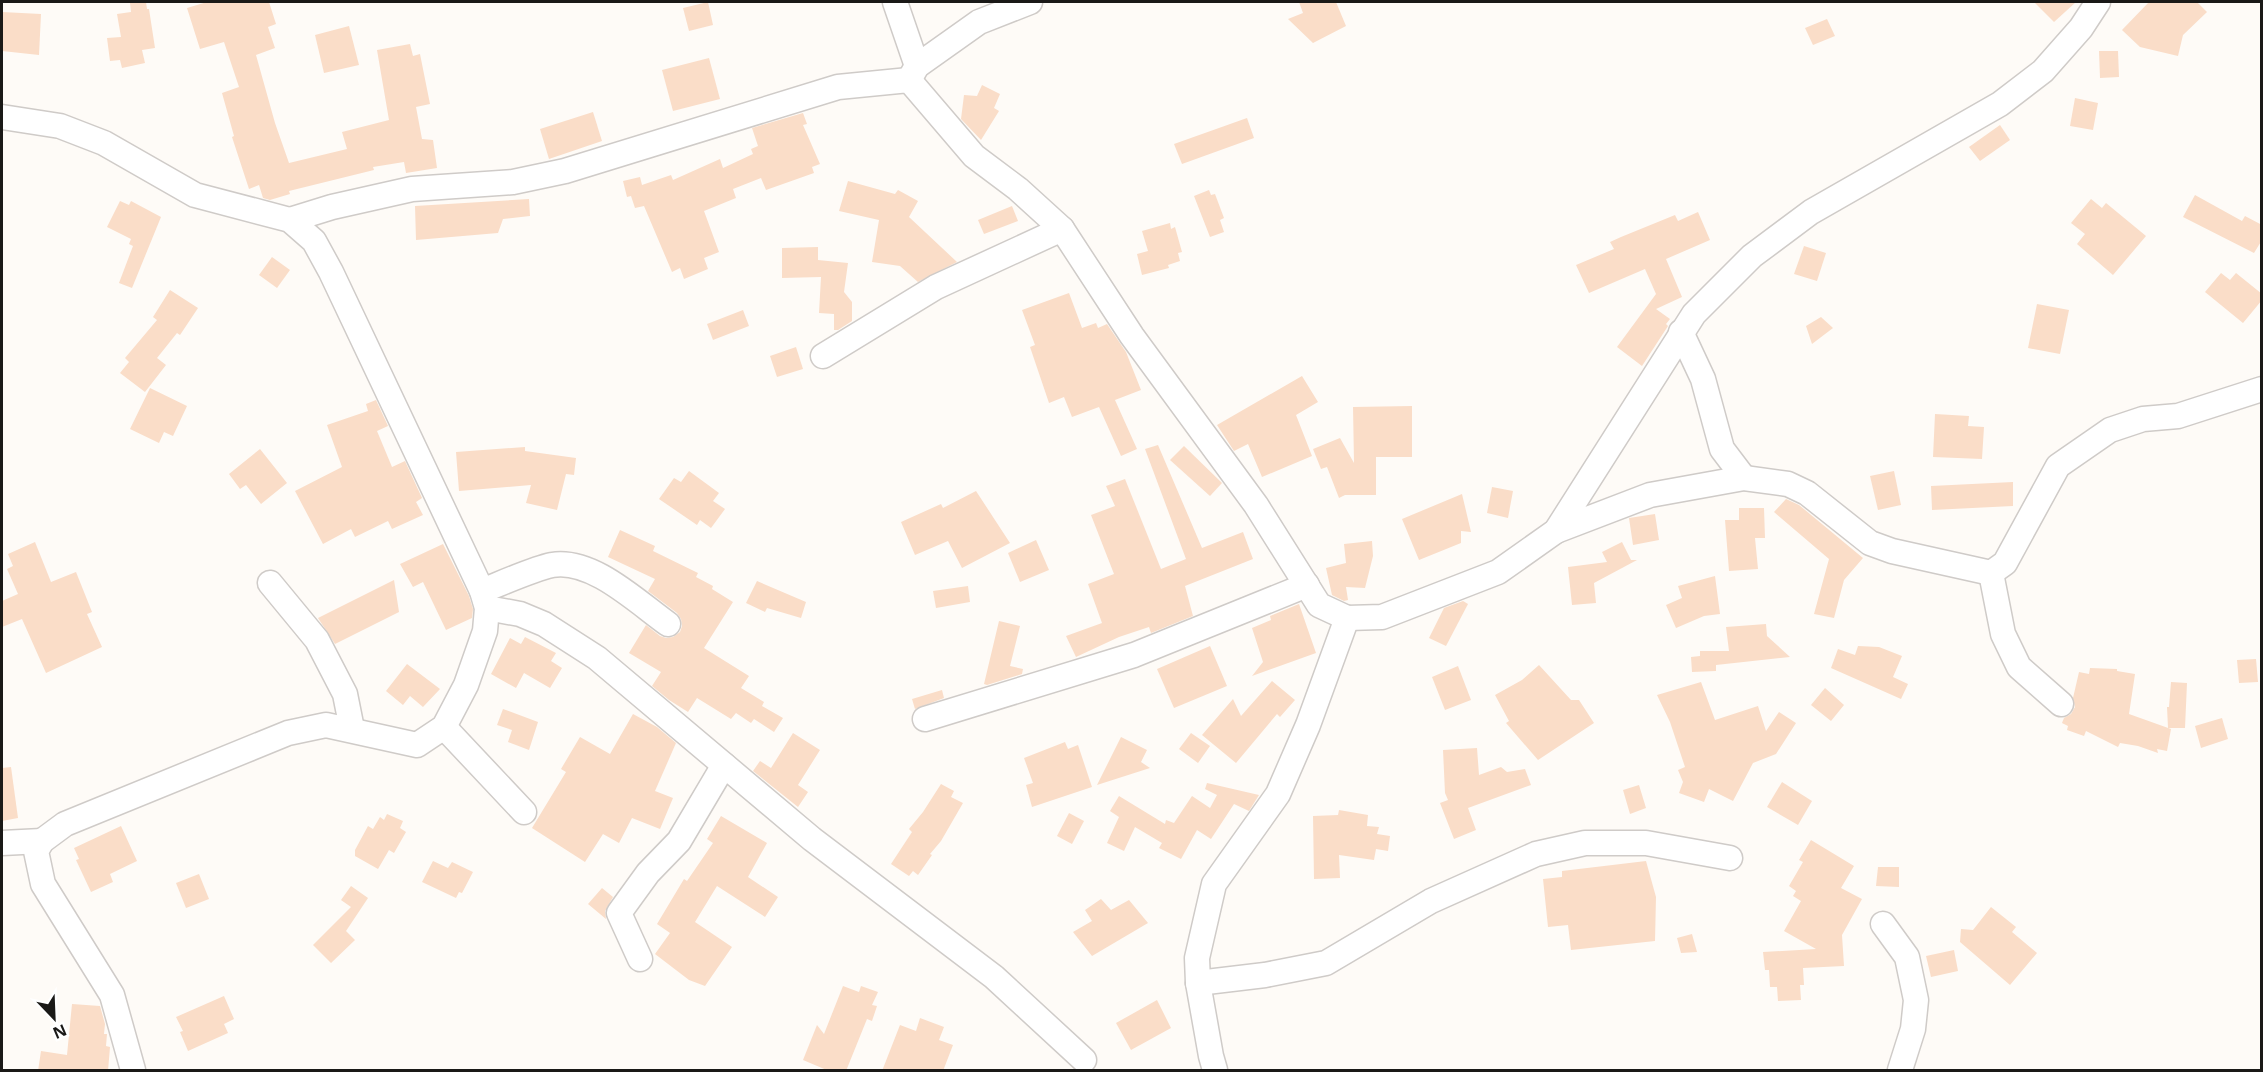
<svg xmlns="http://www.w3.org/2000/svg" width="2263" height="1072" font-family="'Noto Sans',sans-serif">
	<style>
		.building { fill: #faddc8 }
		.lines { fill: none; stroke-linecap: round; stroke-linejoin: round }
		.street-casing { stroke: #cfcbc8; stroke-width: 27 }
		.path { stroke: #9e9c99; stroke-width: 4; stroke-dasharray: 4.5 3; stroke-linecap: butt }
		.street { stroke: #fff; stroke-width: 24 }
	</style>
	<rect width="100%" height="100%" fill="#fefbf7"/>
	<g class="building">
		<polygon points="146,2 147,9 149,9 155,48 142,50 145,63 122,68 120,60 110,61 107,38 121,37 117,14 131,12 130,3"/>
		<polygon points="207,2 269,2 276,24 268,27 275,48 256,55 275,123 289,163 347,149 342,132 389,120 377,50 410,44 413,56 420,54 430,104 416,107 422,139 433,140 437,168 406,173 404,162 373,167 374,170 289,191 290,194 270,200 263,198 259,185 249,189 232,137 234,136 222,93 239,87 224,42 200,49 187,8"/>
		<polygon points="708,2 713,25 689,31 683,8"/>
		<polygon points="1299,2 1336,2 1346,26 1313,43 1288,19 1303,13"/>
		<polygon points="2034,2 2076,2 2054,22"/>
		<polygon points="2149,2 2197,2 2207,12 2183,35 2178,56 2140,47 2122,30"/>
		<polygon points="2,12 41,14 39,55 2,51"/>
		<polygon points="1827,19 1835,36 1813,45 1805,28"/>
		<polygon points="349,26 359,65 324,73 315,35"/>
		<polygon points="2099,51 2118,51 2119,77 2100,78"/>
		<polygon points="709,58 720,99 673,111 662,70"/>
		<polygon points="982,85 1000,94 994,108 999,111 981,140 961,119 964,95 977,96"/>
		<polygon points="2075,98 2098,103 2093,130 2070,126"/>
		<polygon points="593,112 602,141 549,159 540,129"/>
		<polygon points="803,113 807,124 803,125 820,164 812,167 814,173 766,190 761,178 733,189 736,198 704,211 719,252 704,258 708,269 684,279 680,268 672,272 644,206 635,208 631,196 627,197 623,181 640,177 642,185 671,175 673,180 720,159 723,168 753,154 751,149 758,146 752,128"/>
		<polygon points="1247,118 1254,138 1182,164 1174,144"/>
		<polygon points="2000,125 2010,140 1980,161 1969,147"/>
		<polygon points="848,181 895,194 898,190 918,201 909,217 957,262 918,282 900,266 872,262 879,220 839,211"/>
		<polygon points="1209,190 1211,195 1215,194 1224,218 1220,220 1224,232 1210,237 1194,196"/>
		<polygon points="2195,195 2242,221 2245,216 2262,225 2262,240 2254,253 2183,217"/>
		<polygon points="529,199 530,216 503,219 498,233 416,240 415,206"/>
		<polygon points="2091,199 2102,208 2106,203 2146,236 2113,275 2077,244 2085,234 2071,223"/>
		<polygon points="120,201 129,205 131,201 161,217 132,288 119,283 133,246 129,244 131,239 107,227"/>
		<polygon points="1012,206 1018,221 984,234 978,220"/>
		<polygon points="1698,212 1710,240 1666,259 1682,297 1656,309 1670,319 1666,324 1668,326 1642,366 1617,347 1656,294 1645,269 1589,293 1576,265 1614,249 1610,242 1621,237 1675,215 1678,221"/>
		<polygon points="1170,223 1171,229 1175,227 1182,252 1178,253 1180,261 1168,265 1169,268 1142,275 1137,254 1148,251 1142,231"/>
		<polygon points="1804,246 1826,253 1817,281 1794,274"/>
		<polygon points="818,247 818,260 848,263 844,292 852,302 852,321 838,330 834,330 834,314 819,313 821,277 782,278 782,248"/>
		<polygon points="272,257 290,270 277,288 259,275"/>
		<polygon points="2221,273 2230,280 2236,273 2262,294 2262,300 2243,323 2205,292"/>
		<polygon points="170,290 198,308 180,335 177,333 157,358 166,365 145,392 120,373 129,362 125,358 157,320 153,317"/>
		<polygon points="1069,293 1082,328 1096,323 1098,328 1107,324 1126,352 1141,390 1115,400 1137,449 1121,456 1099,407 1072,417 1064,397 1049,403 1030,347 1035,345 1022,310"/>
		<polygon points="2037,304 2069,310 2060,354 2028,348"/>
		<polygon points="743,310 749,326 713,340 707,324"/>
		<polygon points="1821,317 1833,328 1812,344 1806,326"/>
		<polygon points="796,347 803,369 777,377 770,356"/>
		<polygon points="1302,376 1318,402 1296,415 1312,456 1262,477 1248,444 1234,451 1217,425"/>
		<polygon points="150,388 187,406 173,436 164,432 159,443 130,429"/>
		<polygon points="376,400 388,426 377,431 392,467 405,461 422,498 416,502 423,515 392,529 388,521 355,537 351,529 323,544 295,491 342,467 327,425 368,411 366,404"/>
		<polygon points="1412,406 1412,457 1376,457 1376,495 1345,495 1339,498 1327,467 1321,469 1313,449 1340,438 1354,463 1353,407"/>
		<polygon points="1935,414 1969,416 1968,426 1984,427 1982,459 1933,457"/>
		<polygon points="1158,445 1202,548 1243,532 1253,559 1185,586 1193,616 1151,633 1149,627 1119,637 1076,657 1066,636 1102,623 1088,584 1114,574 1091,515 1115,506 1106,486 1125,479 1161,569 1186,559 1145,449"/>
		<polygon points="1184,446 1222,483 1210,496 1170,460"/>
		<polygon points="525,447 525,451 576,458 574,475 566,474 557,510 526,503 531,485 459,491 456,452"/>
		<polygon points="260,449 287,483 261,504 246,485 240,489 229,474"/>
		<polygon points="689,471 719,493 713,501 725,509 711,528 700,520 697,525 659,499 674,478 681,482"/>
		<polygon points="1894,471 1901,505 1878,510 1870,476"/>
		<polygon points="2013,482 2013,506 1932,510 1931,486"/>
		<polygon points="1492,487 1513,491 1508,518 1487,513"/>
		<polygon points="976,491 1010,543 962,568 948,541 915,555 901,522 941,504 943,508"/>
		<polygon points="1462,494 1471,532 1461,531 1461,543 1419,560 1402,519"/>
		<polygon points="1786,499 1799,505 1863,558 1844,580 1834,618 1814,614 1829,559 1774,512"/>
		<polygon points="1739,508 1764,508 1765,538 1755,538 1758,569 1729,571 1725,520 1739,520"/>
		<polygon points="1655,514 1659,540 1633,545 1629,518"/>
		<polygon points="620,530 655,546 653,551 698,573 696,577 713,586 712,589 733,602 704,648 749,676 741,688 764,702 762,706 783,718 774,732 754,719 751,723 736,713 731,719 697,698 688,712 669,700 652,686 661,672 629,653 646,625 660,636 666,638 673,637 680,632 682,626 681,619 677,613 648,591 655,579 608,557"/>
		<polygon points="1036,540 1049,570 1020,582 1008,553"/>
		<polygon points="1372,541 1373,556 1365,588 1346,587 1348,600 1344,601 1332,595 1326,568 1346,563 1344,544"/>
		<polygon points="35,542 51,582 76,572 92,612 87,614 102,647 46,673 22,619 2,627 2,601 18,594 7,569 13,566 8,554"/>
		<polygon points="1622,542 1631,560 1637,560 1594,583 1596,603 1572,605 1568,567 1607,562 1602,552"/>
		<polygon points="443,544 469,596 473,609 472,618 446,630 423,582 413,587 400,564"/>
		<polygon points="1715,576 1720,614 1704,616 1676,628 1666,605 1682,598 1678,586"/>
		<polygon points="394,580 399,612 335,644 318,618"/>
		<polygon points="757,581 806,602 801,618 767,608 765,612 746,603"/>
		<polygon points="968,586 970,602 936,608 933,591"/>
		<polygon points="1463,601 1468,604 1446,646 1429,638 1444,608"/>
		<polygon points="1299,604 1316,653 1252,676 1263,662 1252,628 1271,620 1270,616"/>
		<polygon points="999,621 1020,626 1010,666 1023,669 1022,674 987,685 984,684"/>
		<polygon points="1766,624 1767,636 1790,657 1716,665 1716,671 1692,672 1691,657 1700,656 1700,651 1729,651 1726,627"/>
		<polygon points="525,637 556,653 551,661 562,668 550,688 524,673 516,688 491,674 510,638 521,644"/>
		<polygon points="1210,646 1227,686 1174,708 1157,669"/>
		<polygon points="1858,646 1879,647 1902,656 1893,677 1908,684 1901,699 1831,668 1838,649 1855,655"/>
		<polygon points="2256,659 2258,682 2239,683 2237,660"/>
		<polygon points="407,664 440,689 423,707 410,696 403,705 386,691"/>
		<polygon points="1539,665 1571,700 1579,700 1594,723 1538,760 1506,723 1509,721 1495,695 1522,680"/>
		<polygon points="1458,666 1471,700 1445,710 1432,677"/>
		<polygon points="2090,668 2117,669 2117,671 2135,674 2129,714 2171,729 2167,751 2157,749 2158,753 2138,746 2120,743 2118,747 2086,731 2084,736 2067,730 2068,726 2062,723 2064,718 2071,714 2075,707 2073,698 2079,672 2089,674"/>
		<polygon points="1272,681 1295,700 1280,717 1277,714 1236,763 1202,735 1233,699 1241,716"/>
		<polygon points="1701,682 1715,720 1758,706 1766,731 1779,712 1796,723 1776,754 1753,763 1733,801 1709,789 1704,802 1679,793 1683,782 1678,770 1685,767 1670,722 1657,695"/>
		<polygon points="2171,682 2187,683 2185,728 2168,728 2167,707 2169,707"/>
		<polygon points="1825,688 1844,705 1831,721 1811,705"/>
		<polygon points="942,690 944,698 915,709 912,699"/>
		<polygon points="503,709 538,722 529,750 508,742 512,730 497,725"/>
		<polygon points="633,714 657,727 676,743 655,791 673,798 660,829 632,818 619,843 603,834 585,862 532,828 566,772 561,769 580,737 610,754"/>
		<polygon points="2222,718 2228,739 2201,748 2195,726"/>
		<polygon points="793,733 820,750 798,785 808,792 798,807 753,771 760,761 771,768"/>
		<polygon points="1191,733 1210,746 1198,763 1179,749"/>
		<polygon points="1121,737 1147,750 1141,762 1150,768 1097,785"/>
		<polygon points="1065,742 1068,749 1078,745 1092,787 1032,807 1026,785 1033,783 1024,758"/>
		<polygon points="1477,748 1479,775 1501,767 1507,772 1525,769 1531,785 1468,808 1476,830 1454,839 1440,803 1448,800 1445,793 1443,750"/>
		<polygon points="11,767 18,818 2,821 2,768"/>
		<polygon points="1782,782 1812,801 1798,825 1767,807"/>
		<polygon points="1207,783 1259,795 1249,811 1234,804 1211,839 1197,830 1181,859 1159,848 1162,843 1135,827 1124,851 1107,843 1119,817 1110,811 1119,796 1165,824 1166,820 1174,823 1192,796 1210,808 1217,795 1205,789"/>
		<polygon points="941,784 954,791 951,797 963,803 941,841 930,854 932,855 918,875 913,871 909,876 891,864 912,832 909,829 923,812"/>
		<polygon points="1639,785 1646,808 1630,814 1623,790"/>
		<polygon points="1339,810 1368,815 1367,826 1379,827 1377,834 1390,836 1388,851 1376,849 1374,860 1339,855 1340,878 1314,879 1313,816 1338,815"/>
		<polygon points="1069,813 1084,821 1072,844 1057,836"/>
		<polygon points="387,814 403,821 400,828 406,832 394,853 389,850 378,869 355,856 355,850 368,826 373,829 380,817 384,820"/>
		<polygon points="721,816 767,843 748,877 778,897 765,917 717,886 695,922 732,947 705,986 689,980 655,954 670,933 657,924 684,879 687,881 713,843 707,839"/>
		<polygon points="121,826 137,861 110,874 113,882 91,892 76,860 79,859 74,848"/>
		<polygon points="1811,840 1854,866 1841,888 1862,899 1842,935 1844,966 1803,968 1804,985 1800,985 1801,1000 1778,1001 1777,987 1770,987 1769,970 1765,970 1763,952 1816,949 1784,931 1801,901 1793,896 1796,891 1789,886 1803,862 1799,860"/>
		<polygon points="433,861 448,868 452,862 473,872 462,893 459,892 456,898 422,882"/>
		<polygon points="1646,861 1656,897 1655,941 1571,950 1568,925 1548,927 1543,879 1562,877 1562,871"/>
		<polygon points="1878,867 1899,867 1899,887 1876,886"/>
		<polygon points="199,874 209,899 186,908 176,883"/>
		<polygon points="351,886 368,898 346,931 355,940 331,963 313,945 351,907 341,900"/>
		<polygon points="602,888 613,897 605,911 606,919 588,904"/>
		<polygon points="1101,899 1111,910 1129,900 1148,923 1092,956 1073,932 1092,921 1085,910"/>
		<polygon points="1991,907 2016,927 2012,932 2037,953 2010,985 1960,942 1961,929 1973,930"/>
		<polygon points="1692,934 1697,952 1681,953 1677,938"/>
		<polygon points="1954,950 1958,971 1931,977 1926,956"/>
		<polygon points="843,986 859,992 861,986 878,992 872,1005 877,1006 872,1021 867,1019 846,1071 829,1071 803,1060 817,1025 824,1034"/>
		<polygon points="224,996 234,1019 224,1024 228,1033 188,1051 180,1032 183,1031 176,1017"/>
		<polygon points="1157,1000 1171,1028 1131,1050 1116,1023"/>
		<polygon points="72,1004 100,1006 105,1024 104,1034 107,1034 106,1046 110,1047 108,1071 38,1071 41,1051 67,1055"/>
		<polygon points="920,1018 944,1027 939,1040 953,1045 943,1071 882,1071 900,1025 916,1031"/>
	</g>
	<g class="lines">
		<g class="street-casing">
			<g id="street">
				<polyline points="895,2 917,66"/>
				<polyline points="909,80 917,66 979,22 1030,2"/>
				<polyline points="2,117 60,126 104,143 195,195 290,220 314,241 331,272 482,591 487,608 485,631 466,685 444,727 417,745 326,725 288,733 65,824 42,841 36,851 43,884 112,995 133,1070"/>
				<polyline points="290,220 332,207 412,189 513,182 565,171 838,87 909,80 974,156 1018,189 1062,229 1132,336 1256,505 1319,605 1347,618 1308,725 1278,794 1214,884 1197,958 1198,983 1211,1056 1215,1070"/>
				<polyline points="1681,332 1703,379 1722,449 1744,478"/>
				<polyline points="823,356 936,287 1062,229"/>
				<polyline points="1556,531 1650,495 1744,478 1788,484 1807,493 1870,543 1892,551 1991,573 2005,563 2058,466 2110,430 2143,419 2178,416 2262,389"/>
				<polyline points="1991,573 2003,634 2019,667 2061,704"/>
				<polyline points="270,583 317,640 345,694 352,729"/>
				<path d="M482 591C502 583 533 569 552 565 592 558 637 602 668 624"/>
				<polyline points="487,608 520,614 544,624 597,658 812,839 994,977 1084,1060"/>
				<polyline points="1347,618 1382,617 1498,572 1556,531 1694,314 1752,256 1811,212 2000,104 2043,71 2081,28 2098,2"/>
				<polyline points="925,719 1134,655 1307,585"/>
				<polyline points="444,727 524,812"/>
				<polyline points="2,843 42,841"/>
				<polyline points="1883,924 1907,957 1916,1000 1913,1029 1900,1070"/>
				<polyline points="640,959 619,913 648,873 679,841 724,765"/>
				<polyline points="1198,983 1265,975 1326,963 1431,901 1536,854 1585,843 1646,843 1730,858"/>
			</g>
		</g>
		<polyline class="path" points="2261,846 2262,846"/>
		<use href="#street" class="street"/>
	</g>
	<rect width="2263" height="1072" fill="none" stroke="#1a1917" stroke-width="6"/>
	<g transform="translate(54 1018) rotate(157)" stroke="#ffffff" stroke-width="4.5" paint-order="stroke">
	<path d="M0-4.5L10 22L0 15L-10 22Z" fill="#1a1917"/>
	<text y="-9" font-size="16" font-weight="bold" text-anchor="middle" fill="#1a1917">N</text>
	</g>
</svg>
